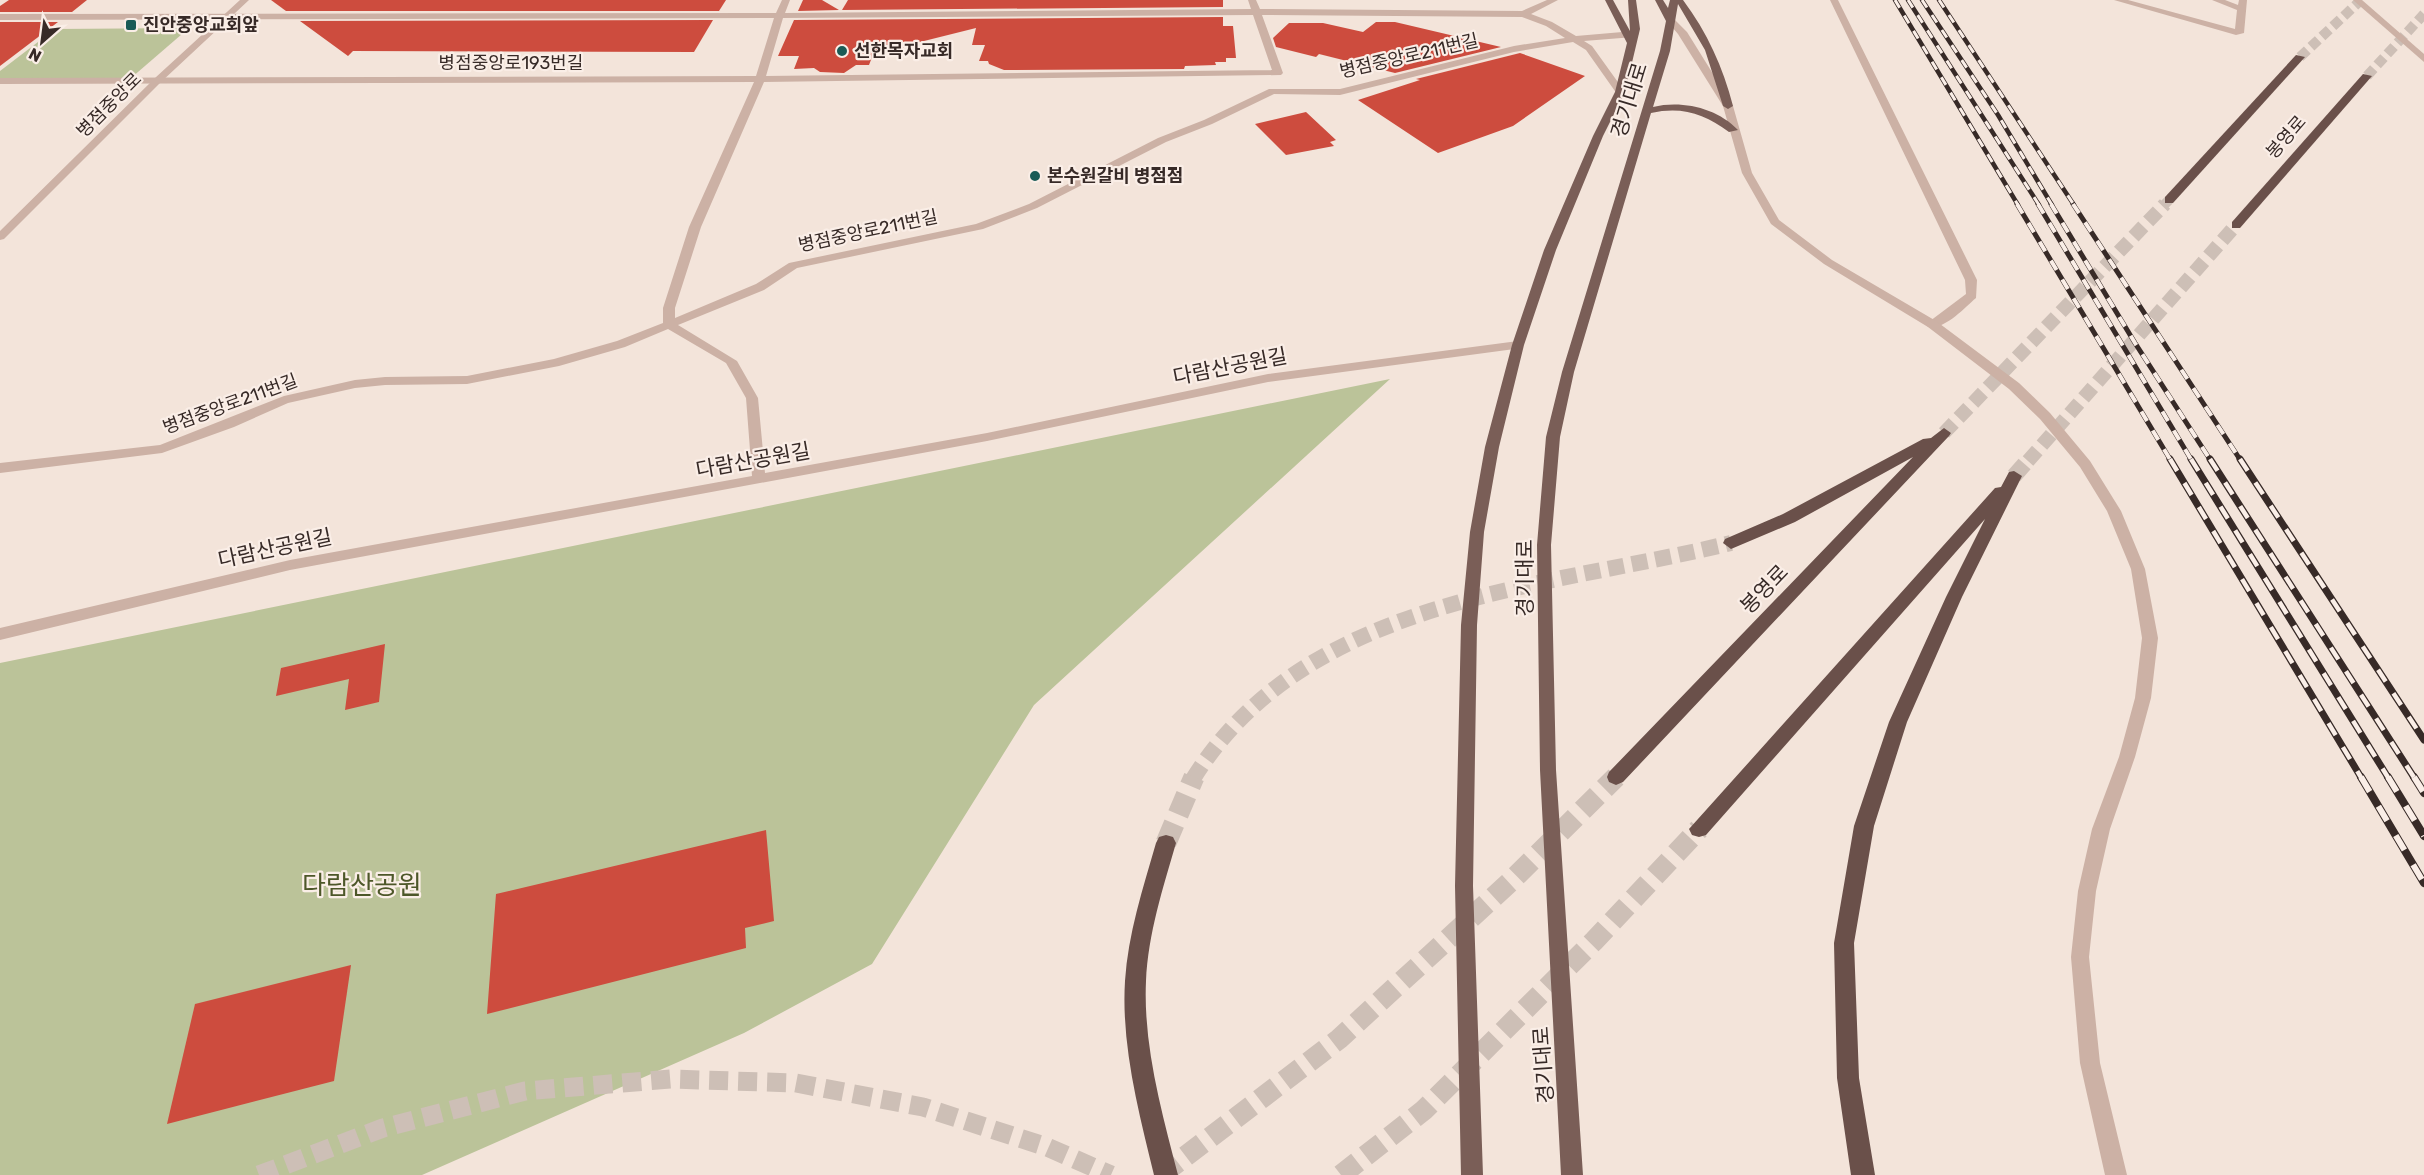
<svg xmlns="http://www.w3.org/2000/svg" width="2424" height="1175" font-family="Rubik,'Noto Sans KR',sans-serif">
	<style>
		.green { fill: #bbc399 }
		.building { fill: #cd4c3e }
		.lines { fill: none; stroke-linecap: round; stroke-linejoin: round }
		.primary-tunnel { stroke: #cdbfb6; stroke-width: 19; stroke-dasharray: 19 10; stroke-linecap: butt }
		.trunk-tunnel-far3 { stroke: #cdbfb6; stroke-width: 10; stroke-dasharray: 10 5; stroke-linecap: butt }
		.trunk-tunnel-far2 { stroke: #cdbfb6; stroke-width: 14; stroke-dasharray: 14 7; stroke-linecap: butt }
		.trunk-tunnel-far1 { stroke: #cdbfb6; stroke-width: 16; stroke-dasharray: 16 8; stroke-linecap: butt }
		.trunk-tunnel { stroke: #cdbfb6; stroke-width: 21; stroke-dasharray: 21 10; stroke-linecap: butt }
		.minor { fill: #ccb1a5; fill-rule: evenodd }
		.tertiary { fill: #ccb1a5; fill-rule: evenodd }
		.primary { fill: #7a5e57; fill-rule: evenodd }
		.trunk { fill: #6a504a; fill-rule: evenodd }
		.rail-far3-casing { stroke: #372a27; stroke-width: 4.5 }
		.rail-far2-casing { stroke: #372a27; stroke-width: 5 }
		.rail-far1-casing { stroke: #372a27; stroke-width: 7 }
		.rail-casing { stroke: #372a27; stroke-width: 8 }
		.rail-far3 { stroke: #faeee7; stroke-width: 3; stroke-dasharray: 9; stroke-linecap: butt }
		.rail-far2 { stroke: #faeee7; stroke-width: 4; stroke-dasharray: 11; stroke-linecap: butt }
		.rail-far1 { stroke: #faeee7; stroke-width: 4.5; stroke-dasharray: 14; stroke-linecap: butt }
		.rail { stroke: #faeee7; stroke-width: 6; stroke-dasharray: 17; stroke-linecap: butt }
		.poi-dot { fill: #1a5b56; stroke: #faeee7; stroke-width: 2 }
		.labels { text-anchor: middle; dominant-baseline: central; stroke-width: 4.5; stroke-linejoin: round; paint-order: stroke }
		.far-poi-label { font-size: 18px; font-weight: bold; fill: #372a27; stroke: #faeee7; text-anchor: start }
		.far-street-label { font-size: 18px; fill: #372a27; stroke: #faeee7 }
		.street-label { font-size: 21px; fill: #372a27; stroke: #faeee7 }
		.near-park-label { font-size: 26px; fill: #4d5729; stroke: #faeee7 }
	</style>
	<rect width="100%" height="100%" fill="#f3e4da"/>
	<g class="green">
		<polygon points="189,28 131,78 0,79 0,71 55,29"/>
		<polygon points="1390,379 1034,705 872,964 744,1033 422,1175 0,1175 0,663"/>
	</g>
	<g class="building">
		<polygon points="9,0 87,0 72,12 0,12 0,6"/>
		<polygon points="271,0 726,0 719,11 286,11"/>
		<polygon points="803,0 822,0 839,10 798,11"/>
		<polygon points="848,0 1223,0 1223,7 842,10"/>
		<polygon points="1223,17 1223,26 1233,26 1236,58 1226,58 1226,62 1215,62 1216,65 1185,66 1184,69 1004,70 989,64 988,61 979,61 985,45 972,45 976,28 904,46 902,52 874,52 869,65 856,65 844,73 820,72 814,68 794,69 799,56 778,56 794,20"/>
		<polygon points="713,20 694,52 353,51 348,56 300,21"/>
		<polygon points="0,22 58,22 0,66"/>
		<polygon points="1376,22 1395,22 1501,47 1395,73 1319,54 1316,57 1276,47 1273,38 1289,23 1323,23 1363,32"/>
		<polygon points="1520,53 1585,76 1513,126 1438,153 1358,100 1420,80 1416,79"/>
		<polygon points="1306,112 1336,140 1330,142 1334,146 1286,155 1255,124"/>
		<polygon points="385,644 379,702 345,710 349,679 276,696 281,668"/>
		<polygon points="766,830 774,921 745,928 746,948 487,1014 496,894"/>
		<polygon points="351,965 334,1081 167,1124 195,1004"/>
	</g>
	<g class="lines">
		<polyline class="primary-tunnel" points="259,1175 383,1128 525,1091 671,1079 796,1083 923,1107 1047,1147 1111,1175"/>
		<g class="trunk-tunnel-far3">
			<polyline points="2300,57 2361,0"/>
			<polyline points="2367,76 2424,14"/>
			<polyline points="2164,205 2169,200"/>
		</g>
		<g class="trunk-tunnel-far2">
			<polyline points="1944,433 2165,204"/>
			<polyline points="2028,461 2236,225"/>
		</g>
		<g class="trunk-tunnel-far1">
			<polyline points="2014,476 2029,459"/>
			<path d="M1193 779C1307 596 1544 589 1731 543"/>
			<polyline points="1614,779 1616,777"/>
		</g>
		<g class="trunk-tunnel">
			<polyline points="1166,843 1194,777"/>
			<polyline points="1161,1175 1339,1039 1510,882 1616,777"/>
			<polyline points="1341,1175 1424,1110 1594,941 1699,829"/>
		</g>
		<g class="minor">
			<path d="M782 0H790L785 13 1251 9 1248 0H1256L1260 9 1522 11 1547 0H1558L1531 14 1552 22 1576 36 1634 31 1639 34 1634 37 1584 41 1592 46 1625 92 1623 94H1617L1586 50 1573 42 1514 52 1340 95 1274 94 1212 124 1166 142 1037 208 983 229 797 268 764 290 678 325 737 361 758 398 765 473 987 433 1268 374 1518 341 1522 342V348L1268 382 987 441 290 570 0 640V628L290 560 752 476 746 398 726 363 668 329 625 347 559 366 467 384 385 385 355 388 288 403 234 427 162 453 0 473V463L160 445 284 396 355 380 385 377 467 376 554 359 617 341 663 323V308L689 227 754 82 0 84V78L756 76 774 18 0 20V14L776 13ZM1253 15 1272 70 766 76 783 18ZM1262 15 1522 17 1546 26 1565 38 1514 46 1340 89H1269L1204 120 1158 138 1029 204 976 224 789 263 756 284 675 318V308L701 227 764 82 1281 75 1283 73Z"/>
			<path d="M1830 0H1838L1977 280 1976 298C1964 308 1945 330 1928 327L1926 324 1966 294 1965 280Z"/>
			<polygon points="2114,0 2128,0 2235,29 2237,10 2212,0 2225,0 2238,5 2239,0 2247,0 2244,33 2236,35"/>
		</g>
		<g class="tertiary">
			<polygon points="240,0 249,0 161,82 4,239 0,240 0,231 155,78"/>
			<polygon points="2353,0 2362,0 2424,54 2424,62"/>
			<polygon points="1667,18 1673,18 1687,32 1733,106 1752,173 1779,220 1832,260 1936,321 2019,383 2050,413 2090,461 2121,511 2145,569 2158,638 2151,698 2135,757 2110,829 2096,891 2089,957 2100,1063 2127,1175 2105,1175 2080,1063 2071,957 2078,891 2092,829 2119,757 2135,698 2142,638 2131,569 2107,511 2080,467 2040,419 2009,389 1928,327 1824,264 1771,224 1742,173 1723,106 1678,34 1666,20"/>
		</g>
		<g class="primary">
			<polygon points="1605,0 1613,0 1630,31 1628,0 1636,0 1640,29 1625,92 1603,136 1556,250 1524,345 1499,447 1484,532 1477,625 1473,886 1483,1175 1461,1175 1455,886 1461,625 1470,532 1485,447 1512,345 1544,250 1593,136 1615,92 1627,43"/>
			<path d="M1655 0H1663L1668 8 1670 0H1683C1707 32 1723 67 1733 106L1728 109 1723 106 1705 50 1678 4 1670 51 1653 107C1682 100 1717 108 1738 130L1729 132C1705 114 1682 106 1651 113L1574 372 1560 437 1551 545 1556 770 1583 1175H1561L1540 770 1537 545 1546 437 1562 372 1660 51 1666 21Z"/>
		</g>
		<g class="trunk">
			<polygon points="2296,55 2305,57 2173,203 2165,203 2165,197"/>
			<polygon points="2363,74 2372,76 2240,228 2232,228 2232,222"/>
			<polygon points="1944,428 1951,433 1949,436 1623,782 1616,785 1609,782 1607,777 1609,772 1913,457 1795,522 1731,549 1723,543 1725,539 1783,514 1923,439 1931,438"/>
			<polygon points="2014,471 2022,476 1962,597 1907,722 1874,826 1854,943 1859,1078 1875,1175 1851,1175 1837,1078 1834,943 1854,826 1889,722 1946,597 1985,519 1706,835 1699,837 1692,835 1689,829 1995,488 2001,487 2009,472"/>
			<path d="M1166 835 1173 837 1176 843C1163 888 1148 934 1146 981 1143 1046 1162 1113 1178 1175H1154C1139 1113 1121 1046 1125 981 1128 934 1143 888 1156 843L1159 837Z"/>
		</g>
		<g class="rail-far3-casing">
			<g id="rail-far3">
				<polyline points="1895,0 2018,205"/>
				<polyline points="1908,0 2039,205"/>
				<polyline points="1922,0 1998,115 2052,205"/>
				<polyline points="1939,0 2074,205"/>
			</g>
		</g>
		<g class="rail-far2-casing">
			<g id="rail-far2">
				<polyline points="2017,204 2171,461"/>
				<polyline points="2038,204 2192,461"/>
				<polyline points="2051,204 2135,343 2211,461"/>
				<polyline points="2073,204 2241,461"/>
			</g>
		</g>
		<g class="rail-far1-casing">
			<g id="rail-far1">
				<polyline points="2170,459 2362,779"/>
				<polyline points="2191,459 2389,779"/>
				<polyline points="2210,459 2415,779"/>
				<polyline points="2240,459 2424,740"/>
			</g>
		</g>
		<g class="rail-casing">
			<g id="rail">
				<polyline points="2361,777 2424,883"/>
				<polyline points="2388,777 2424,836"/>
				<polyline points="2414,777 2424,793"/>
			</g>
		</g>
		<use href="#rail-far3" class="rail-far3"/>
		<use href="#rail-far2" class="rail-far2"/>
		<use href="#rail-far1" class="rail-far1"/>
		<use href="#rail" class="rail"/>
	</g>
	<g class="poi-dot">
		<rect x="125" y="19" width="12" height="12" rx="3"/>
		<circle cx="842" cy="51" r="6"/>
		<circle cx="1035" cy="176" r="6"/>
	</g>
	<g class="labels">
		<g class="far-poi-label">
			<text x="143" y="25">진안중앙교회앞</text>
			<text x="854" y="51">선한목자교회</text>
			<text x="1047" y="176">본수원갈비 병점점</text>
		</g>
		<g class="far-street-label">
			<text transform="translate(1409 56) rotate(-13)">병점중앙로211번길</text>
			<text x="511" y="63">병점중앙로193번길</text>
			<text transform="translate(109 105) rotate(-45)">병점중앙로</text>
			<text transform="translate(2286 137) rotate(-49)">봉영로</text>
			<text transform="translate(868 231) rotate(-12)">병점중앙로211번길</text>
			<text transform="translate(230 404) rotate(-20)">병점중앙로211번길</text>
		</g>
		<g class="street-label">
			<text transform="translate(1629 100) rotate(-73)">경기대로</text>
			<text transform="translate(1230 366) rotate(-11)">다람산공원길</text>
			<text transform="translate(753 460) rotate(-10)">다람산공원길</text>
			<text transform="translate(275 548) rotate(-12)">다람산공원길</text>
			<text transform="translate(1524 578) rotate(-90)">경기대로</text>
			<text transform="translate(1764 589) rotate(-46)">봉영로</text>
			<text transform="translate(1543 1065) rotate(-94)">경기대로</text>
		</g>
		<g class="near-park-label">
			<text x="362" y="885">다람산공원</text>
		</g>
	</g>
	<g transform="translate(42 42) rotate(208)" stroke="#faeee7" stroke-width="4.5" paint-order="stroke">
	<path d="M0-4.5L10 22L0 15L-10 22Z" fill="#372a27"/>
	<text y="-9" font-size="16" font-weight="bold" text-anchor="middle" fill="#372a27">N</text>
	</g>
</svg>
